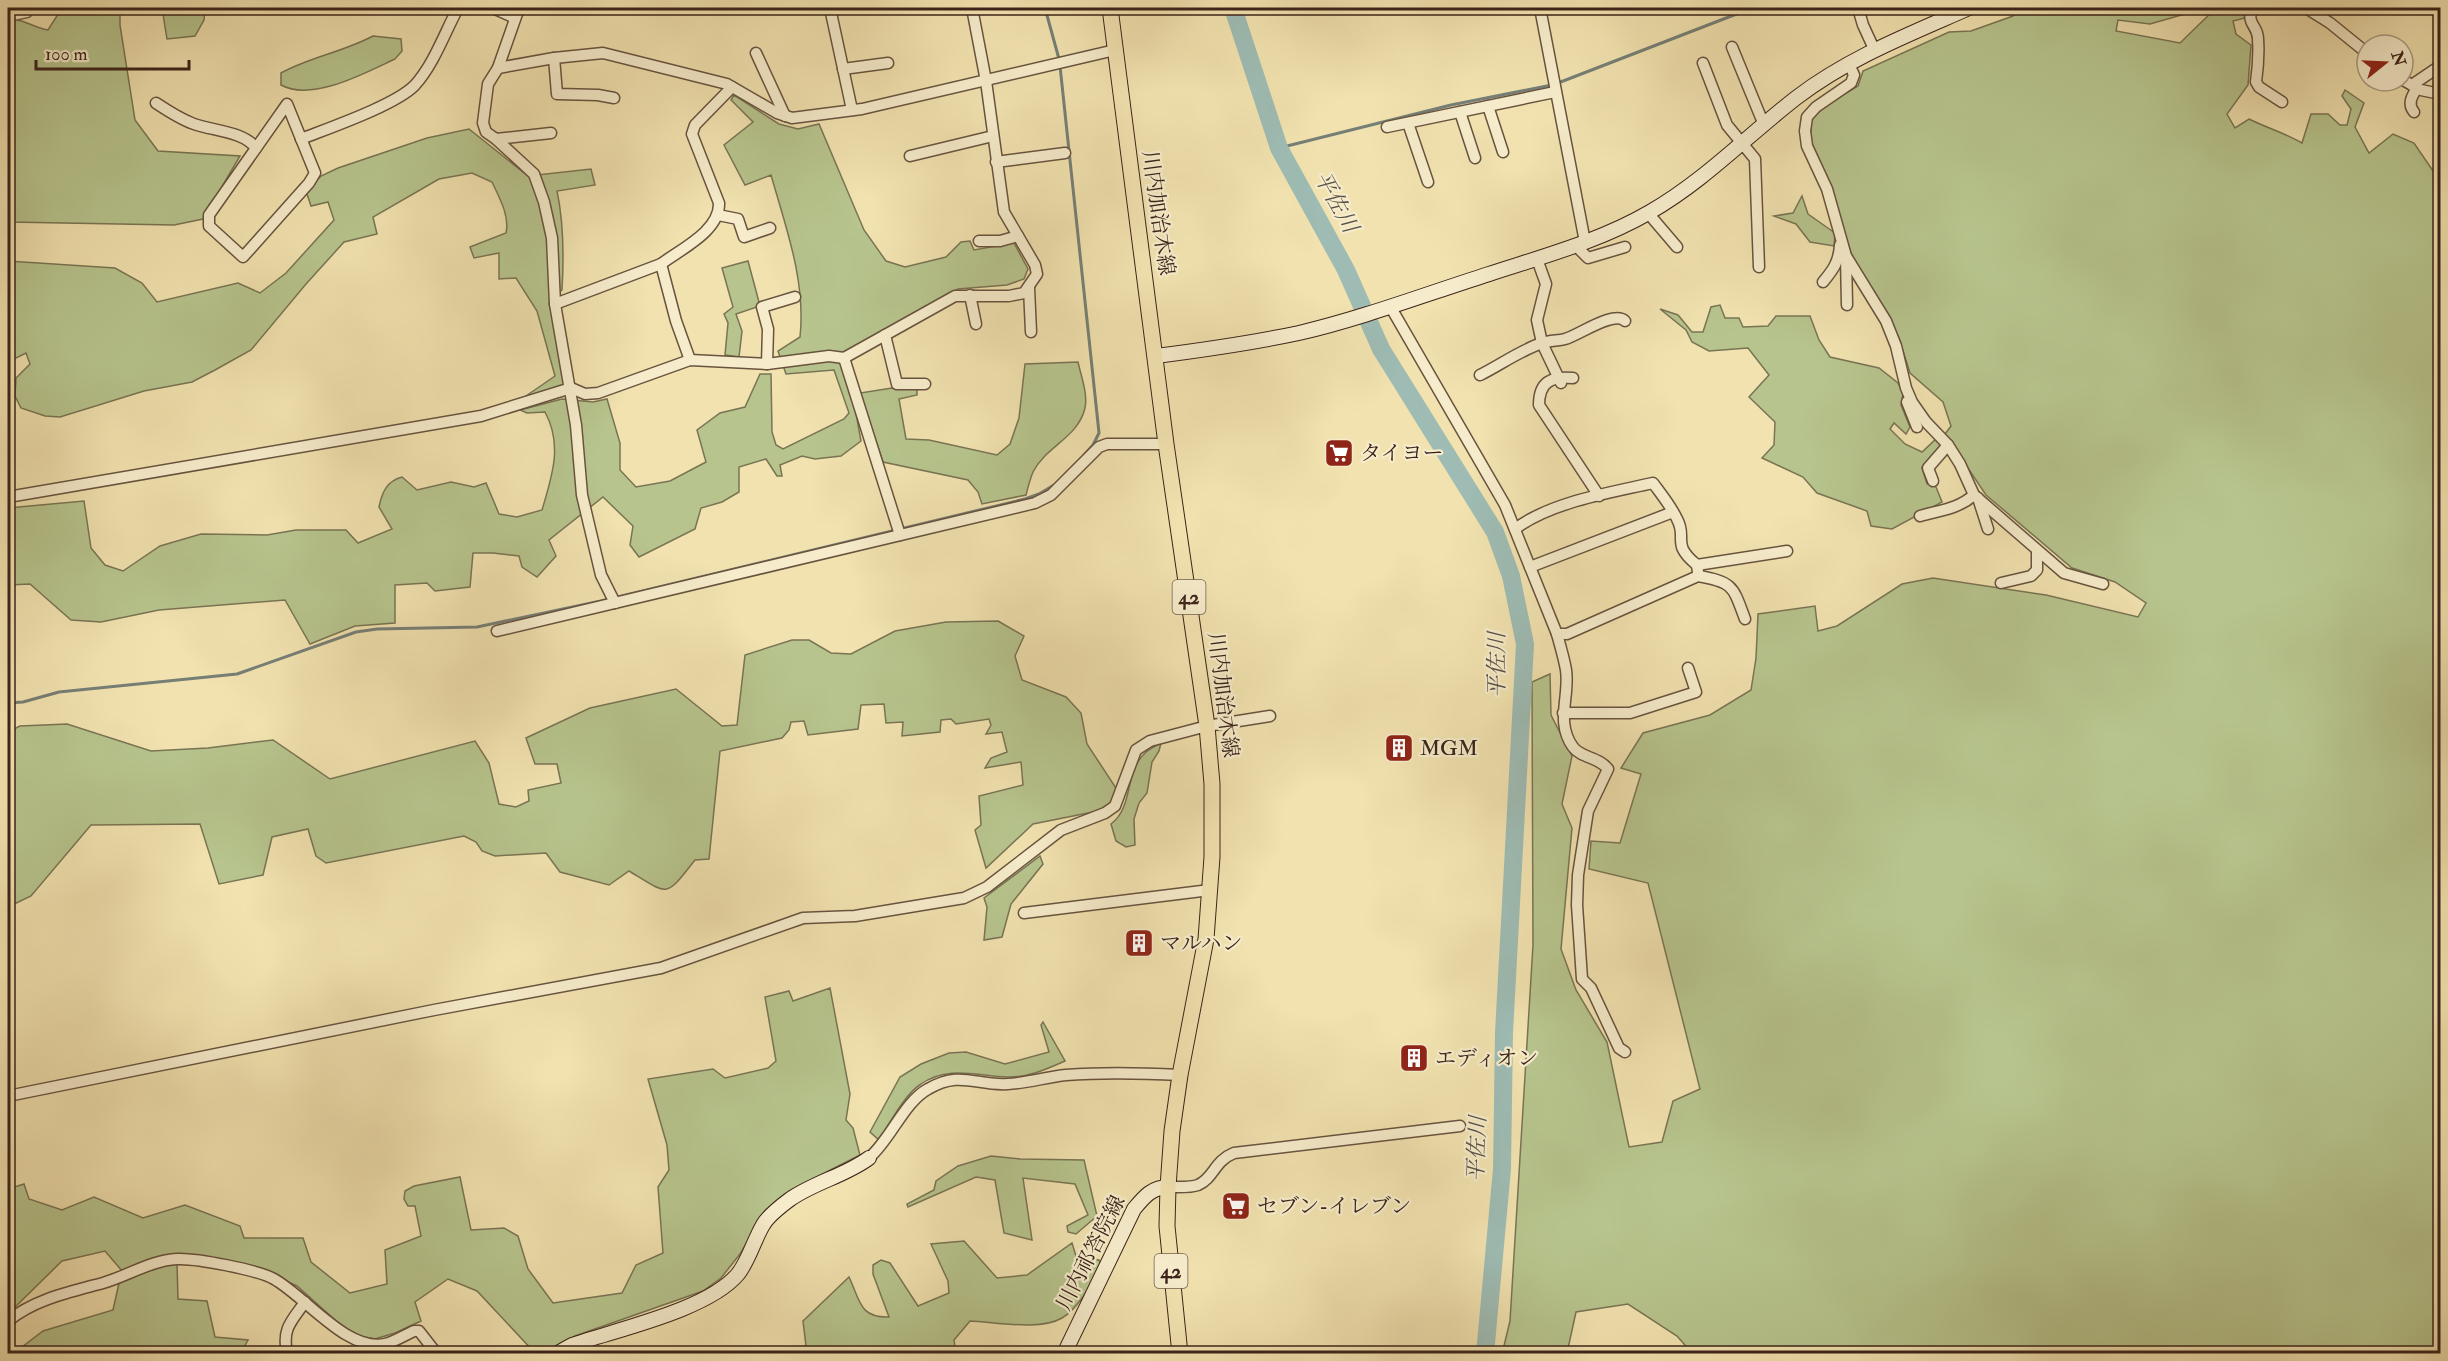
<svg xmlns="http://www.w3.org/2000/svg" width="2448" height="1361" font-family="'IM FELL Double Pica','Noto Serif JP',serif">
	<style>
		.green { fill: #b7c48d; stroke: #797454; stroke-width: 1.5 }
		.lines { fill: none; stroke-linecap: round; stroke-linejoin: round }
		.stream { stroke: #767f76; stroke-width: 3 }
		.river { stroke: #9ebcb4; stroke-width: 18 }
		.street-casing { stroke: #68533f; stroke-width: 13 }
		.secondary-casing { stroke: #3b231a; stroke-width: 16 }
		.primary-casing { stroke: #3b231a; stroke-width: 17 }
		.street { stroke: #f6eccb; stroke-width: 10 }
		.secondary { stroke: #f6eccb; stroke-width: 14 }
		.primary { stroke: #f1e2af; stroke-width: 15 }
		.labels { text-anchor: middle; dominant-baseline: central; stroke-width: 4.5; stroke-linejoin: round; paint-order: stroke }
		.shield { fill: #f6eccb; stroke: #735f4f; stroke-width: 1.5 }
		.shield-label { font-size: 20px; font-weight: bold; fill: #3b231a }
		.street-label { font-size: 21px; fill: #3b231a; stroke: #f6eccb }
		.poi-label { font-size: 21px; fill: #3b231a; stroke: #f6eccb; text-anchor: start }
		.water-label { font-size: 22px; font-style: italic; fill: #595148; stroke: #f6eccb }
	</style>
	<rect width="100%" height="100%" fill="#f1e2af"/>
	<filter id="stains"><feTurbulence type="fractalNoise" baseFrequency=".00333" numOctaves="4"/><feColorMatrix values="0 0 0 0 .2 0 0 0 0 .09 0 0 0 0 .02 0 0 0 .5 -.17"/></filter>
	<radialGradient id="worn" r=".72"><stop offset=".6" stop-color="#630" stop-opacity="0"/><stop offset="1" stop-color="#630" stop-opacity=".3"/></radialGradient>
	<g class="green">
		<path d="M62 8H120V25L135 120 158 151 240 156 203 219 174 225 8 222V20C24 18 31 27 48 30Z"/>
		<polygon points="162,8 205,8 204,20 195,36 167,39"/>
		<path d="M2021 8H2183L2185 14 2150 24 2118 20 2116 31 2180 43 2216 8H2241L2245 10V18L2233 21 2236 34 2251 45 2248 85 2227 114 2235 128 2249 119C2267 128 2285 133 2302 143L2311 114H2328L2340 125H2347L2351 109 2342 96 2345 90 2364 103 2355 127 2369 153 2393 134 2414 143 2440 181V1353H1692L1677 1336 1628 1304 1576 1312 1567 1353 1502 1354 1510 1321 1533 945 1532 682 1550 674 1551 715 1572 756 1562 804 1572 828 1561 949 1576 990 1607 1042 1629 1147 1662 1142 1673 1101 1700 1089 1648 883 1589 869 1591 841 1620 843 1641 774 1621 768 1643 733 1710 715 1751 690 1756 658 1758 614 1815 606 1818 631 1837 626 1902 584 1933 578 2046 595 2138 617 2146 603 2115 582 2072 568 1986 495 1945 434 1951 426 1943 402 1910 373 1899 338 1851 253 1811 143V119L1822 107 1858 86 1863 71 1949 32 1971 31 2013 16Z"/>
		<path d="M373 36 401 39 402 51 395 59C365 73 312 102 281 85V73C310 57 343 52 373 36Z"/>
		<path d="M734 95 779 124 798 129 819 124 864 230 886 261 905 267 946 257 961 242 970 241 974 250 1014 243 1028 269 1024 279 1007 285 958 289 845 352 861 441 841 456 815 459 802 456 780 465 782 476H777L766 459 739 467V492L722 502 701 508 695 529 639 557 630 545 633 526 603 497 549 540 556 556 537 577 522 567 519 556 493 553H473L470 587 435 591 427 583 395 585V623L355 626 310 644 285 600 159 610 101 622 71 620 30 584 8 585V508L84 501 91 548 105 565 123 571 160 546 201 534 267 535 296 530H346L358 543 392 529 379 507C382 492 387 481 402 477L417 490 451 482 474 487 486 483 499 514 517 517 542 510C552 476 563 445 545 412L527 413 520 410 562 399 593 402 607 399 620 443V470L636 487 670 481 706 462 697 430 720 413 745 407 760 374H771L772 432 776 445 783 449 844 419 849 413 834 370 786 374 778 351 800 337C806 281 786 228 771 175L745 185 724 145 753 122 731 100Z"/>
		<path d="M469 129 528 176 591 169 595 185 557 191C564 224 564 256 562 290L551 301 566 386 523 398 555 376 537 311 516 278 499 279V253L474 258 470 247 506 233C510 216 499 197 492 182L472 173 439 179 373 217 377 234 344 242 306 284 251 350 215 370 192 382 144 391 60 417 45 416 21 408 15 396 16 378 30 364 26 353 8 362V261L115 268 142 283 157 302 238 283 260 293 286 273 334 220 328 202 311 206 306 191 321 176 338 168 427 138Z"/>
		<polygon points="1802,196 1808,214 1835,233 1834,246 1810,242 1796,224 1774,216 1793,213"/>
		<polygon points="748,261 759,302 757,307 736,314 742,331 739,357 725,355 728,323 724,314 733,307 722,268"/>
		<polygon points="1720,305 1725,318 1739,318 1743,327 1768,326 1776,316 1810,316 1819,340 1830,357 1879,368 1898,383 1903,393 1901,405 1910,427 1906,434 1894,423 1890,429 1905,444 1922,452 1936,439 1941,446 1922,468 1927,484 1936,487 1942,502 1892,529 1871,526 1867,511 1817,493 1803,477 1762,458 1774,445 1775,422 1749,397 1769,375 1748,348 1709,351 1692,342 1686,330 1660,309 1678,315 1692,332 1703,332 1711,307"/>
		<path d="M1078 362C1081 376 1088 394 1085 408 1078 438 1046 446 1033 472 1030 479 1028 487 1026 495L982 504 978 492 968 480 883 462 860 393 892 388 917 389V395L899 399 906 439 929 440 997 455 1010 444 1019 418 1025 364Z"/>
		<path d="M998 621 1024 636 1015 656 1022 680 1066 697 1081 713 1087 744 1116 788 1111 803 1098 811 1033 824 986 868 975 830 981 825 979 796 1023 785 1021 762 985 768 991 758 1007 752 1002 732 986 734 991 725 989 719 956 724 951 719 941 720 940 732 902 736 903 722 886 723 884 704 861 705 858 729 808 735 804 721 791 722 789 730 782 738 720 751 709 859 695 860C665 898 670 896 629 871L609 885 560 872 546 853 495 856 482 851 476 842 464 836 326 863 316 856 308 829 272 837 263 875 219 884 200 824 91 825 31 896 8 907V732L20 726 67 724 151 751 208 748 273 740 330 779 475 741 489 763 499 804 516 807 529 801 528 790 561 783 557 764H535L526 738 590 708 676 689 722 726 737 725 745 655 792 640H809L831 653 851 654 895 631 946 622Z"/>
		<path d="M1161 743 1159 751 1152 762 1147 793 1139 803 1134 819 1135 845 1126 847 1116 841 1111 824C1134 807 1124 772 1145 753 1149 749 1156 746 1161 743Z"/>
		<polygon points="1040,856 1043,864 1011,904 1002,937 984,940 987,907 984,898"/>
		<polygon points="830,988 850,1094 846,1120 853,1128 860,1155 789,1191 764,1212 740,1254 721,1278 703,1291 575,1336 543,1354 535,1353 477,1291 448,1279 415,1302 421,1321 395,1333 375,1339 359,1336 344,1328 297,1286 253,1266 189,1255 123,1272 105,1251 62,1261 8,1314 8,1189 24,1184 29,1199 62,1210 94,1197 143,1218 185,1205 240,1226 244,1238 303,1238 311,1262 350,1293 387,1284 385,1250 421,1236 415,1206 408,1206 404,1199 405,1191 414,1186 460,1177 471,1230 504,1228 518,1236 528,1269 553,1303 622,1293 636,1265 663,1253 658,1187 669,1170 667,1145 648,1079 713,1069 725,1078 768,1068 776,1061 765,997 789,991 793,1001"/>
		<path d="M1043 1022 1065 1061C1047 1069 1027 1078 1007 1077 977 1076 948 1065 921 1084 904 1095 890 1123 879 1140L870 1132 900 1077 921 1064 949 1053 966 1052 1005 1064 1049 1052 1041 1025Z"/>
		<polygon points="991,1156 1020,1159 1084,1160 1097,1216 1076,1234 1068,1232 1067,1226 1088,1215 1075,1184 1023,1178 1032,1240 1004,1233 995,1180 976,1177 908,1207 907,1204 934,1190 936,1181 958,1166"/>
		<path d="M964 1241 997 1278 1027 1275 1072 1243 1079 1266 1090 1270 1093 1259 1099 1260 1102 1267C1093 1282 1077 1310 1062 1318 1040 1331 996 1322 970 1321L954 1340 956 1353 739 1354 806 1346 803 1321 849 1277C860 1300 859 1318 889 1317L873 1274V1265L881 1260 890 1263 918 1306 949 1293 948 1281 931 1244Z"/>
		<polygon points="177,1263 178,1299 207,1301 215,1337 248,1340 241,1353 112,1354 106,1350 86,1354 13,1354 43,1331 113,1310 119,1283 166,1264"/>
	</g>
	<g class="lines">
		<g class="stream">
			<polyline points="1045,8 1059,59"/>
			<polyline points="1060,66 1099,433 1093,445 1084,455"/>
			<polyline points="1558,83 1752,8"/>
			<polyline points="1279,148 1451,105 1552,85"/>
			<polyline points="8,703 23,702 59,692 237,674 356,632 377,629 477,627 601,601 1025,499 1039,494 1054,485"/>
		</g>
		<polyline class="river" points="1233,8 1279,148 1346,270 1381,349 1495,532 1511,576 1525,644 1504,1033 1502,1169 1485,1354"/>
		<g class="street-casing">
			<g id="street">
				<polyline points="493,8 515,18"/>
				<polyline points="519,8 498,68 488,84 483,123 486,132 496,139 551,133"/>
				<polyline points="830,8 852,110"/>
				<polyline points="1540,8 1585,242"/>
				<polyline points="1858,8 1863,25 1875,51"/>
				<path d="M2252 8C2246 25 2258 25 2258 39 2259 53 2258 68 2256 82L2259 87 2282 102"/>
				<polyline points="2306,8 2330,23 2367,53"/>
				<polyline points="8,16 27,12 26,8"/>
				<polyline points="1732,47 1764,125"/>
				<polyline points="756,53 785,116"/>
				<polyline points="554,58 557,94 598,95 614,98"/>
				<polyline points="1703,63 1727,125 1755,159 1759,267"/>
				<polyline points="1849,64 1854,75 1851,83 1816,107 1807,117 1805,131 1807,146 1827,189 1846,256 1886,321 1896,346 1906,388 1912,402 1926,422 1948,445 1960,464 1974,495 2064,573 2103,584"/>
				<polyline points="498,68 554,58 603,53 727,84 777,113 792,118 862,109 1115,50"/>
				<polyline points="843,69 888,63"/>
				<polyline points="2403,80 2421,90 2440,94"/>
				<polyline points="2412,85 2440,66"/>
				<path d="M156 103C168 111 180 119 194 124 213 131 243 131 256 148"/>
				<polygon points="287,104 315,173 309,183 243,257 209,226 209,215"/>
				<polyline points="1488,106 1503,152"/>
				<polyline points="1460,112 1475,158"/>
				<path d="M2414 112C2407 104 2412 96 2417 88"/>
				<polyline points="1408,123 1428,182"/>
				<polyline points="1387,127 1555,92"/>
				<path d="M301 139C329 128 396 105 415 85 434 64 445 32 458 8"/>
				<polyline points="496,139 534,174 544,202 552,238 555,304 576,425 582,495 601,575 615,603"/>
				<polyline points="910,156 993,136"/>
				<polyline points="996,162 1065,153"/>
				<polyline points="1648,213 1677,247"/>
				<polyline points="718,215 738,219 744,237 770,228"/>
				<polyline points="979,241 1000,241 1018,236"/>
				<polyline points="1575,245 1588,258 1625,247"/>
				<polyline points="1846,257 1847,305"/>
				<polyline points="1537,259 1546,284 1537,320 1542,343 1561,383"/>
				<path d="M1823 282C1833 270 1839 262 1840 245"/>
				<polyline points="1029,288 1031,332"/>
				<polyline points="970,295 976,324"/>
				<polyline points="555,304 661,264"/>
				<path d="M1390 306 1505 505 1557 634H1567L1698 576C1734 582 1733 587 1745 619"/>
				<polyline points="885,335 897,384 925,384"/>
				<polyline points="844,358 900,535"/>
				<path d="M690 360 676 321 661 264C681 249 720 231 719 203L692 134 695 125 732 87"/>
				<polyline points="767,364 768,329 762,307 795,297"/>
				<path d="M1480 375C1500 365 1521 350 1542 343 1550 340 1558 341 1565 339 1579 335 1614 310 1625 321"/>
				<path d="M1573 378C1551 376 1539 382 1539 405L1599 496"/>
				<polyline points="1907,402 1917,427"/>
				<polyline points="1933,481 1928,468 1948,445"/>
				<polyline points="8,497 481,416 571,388 585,394 598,393 690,360 767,364 829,356 844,358 955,296 1009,296 1024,293 1037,274 1035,265 1004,212 986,81 972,8"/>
				<polyline points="1978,498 1988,529"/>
				<path d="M1920 516C1941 510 1958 509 1974 495"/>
				<path d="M1515 529C1551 502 1609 493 1653 483 1661 494 1671 506 1677 519 1688 539 1670 543 1697 565"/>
				<polyline points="1530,567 1673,512"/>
				<polyline points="1698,572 1697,565 1787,551"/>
				<polyline points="2001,583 2031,576 2037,570 2037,551"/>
				<polyline points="497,631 1035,503 1051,495 1099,447 1107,444 1166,444"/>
				<path d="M1557 634C1560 645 1564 658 1566 670 1570 696 1555 722 1573 747 1581 758 1599 757 1608 769L1588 811 1578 875 1577 905 1582 979 1591 988 1619 1048 1625 1052"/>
				<polyline points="1563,713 1630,713 1696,692 1688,668"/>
				<polyline points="1024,913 1210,890"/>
				<polyline points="8,1096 434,1010 661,968 803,918 855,916 964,898 987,887 1061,830 1105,813 1115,806 1136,750 1150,741 1207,726 1270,716"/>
				<path d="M869 1158C891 1139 904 1102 928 1089 961 1070 975 1086 1008 1084 1027 1083 1047 1077 1066 1075 1104 1072 1142 1073 1180 1075"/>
				<path d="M1168 1187C1177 1187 1190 1188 1198 1185 1214 1178 1214 1161 1234 1153L1460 1126"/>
				<path d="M8 1321C35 1299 70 1292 103 1283 127 1276 152 1260 177 1259 196 1258 258 1270 274 1279 306 1297 347 1352 385 1344 394 1342 405 1335 414 1331H419L437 1354"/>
				<path d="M287 1354C282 1328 291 1322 305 1302"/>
			</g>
		</g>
		<g class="secondary-casing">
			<g id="secondary">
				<path d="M1156 356C1203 350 1252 343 1299 333 1363 318 1426 294 1489 274 1544 256 1600 241 1650 212 1704 181 1747 136 1796 98 1848 58 1910 34 1969 8"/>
				<path d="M556 1354 572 1345C618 1329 708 1310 738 1274 749 1260 754 1240 763 1225 768 1216 781 1206 789 1200 814 1182 845 1176 869 1158"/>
				<path d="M1064 1354 1134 1209C1144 1197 1152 1187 1168 1187"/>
			</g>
		</g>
		<g class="primary-casing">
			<polyline id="primary" points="1110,8 1166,444 1207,726 1212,784 1212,857 1206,939 1180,1075 1172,1131 1168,1187 1167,1226 1180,1354"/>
		</g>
		<use href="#street" class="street"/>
		<use href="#secondary" class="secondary"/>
		<use href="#primary" class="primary"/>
	</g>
	<defs>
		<g id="supermarket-square" transform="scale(1.5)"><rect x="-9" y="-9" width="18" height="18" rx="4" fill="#8f2418" stroke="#f6eccb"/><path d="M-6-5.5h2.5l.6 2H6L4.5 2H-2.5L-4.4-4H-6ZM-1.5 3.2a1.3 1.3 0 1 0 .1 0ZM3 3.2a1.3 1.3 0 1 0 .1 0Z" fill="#fff"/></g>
		<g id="building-square" transform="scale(1.5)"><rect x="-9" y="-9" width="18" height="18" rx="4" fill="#8f2418" stroke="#f6eccb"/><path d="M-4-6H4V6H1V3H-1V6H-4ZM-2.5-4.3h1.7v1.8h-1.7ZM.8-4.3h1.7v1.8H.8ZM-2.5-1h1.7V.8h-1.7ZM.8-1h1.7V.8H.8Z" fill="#fff"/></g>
	</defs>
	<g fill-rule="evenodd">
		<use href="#supermarket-square" x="1339" y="453"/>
		<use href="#building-square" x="1399" y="748"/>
		<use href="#building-square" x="1139" y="943"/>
		<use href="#building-square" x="1414" y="1058"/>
		<use href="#supermarket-square" x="1236" y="1206"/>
	</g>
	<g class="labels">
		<g class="shield">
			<rect x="1172.5" y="580" width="33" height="34" rx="4.5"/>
			<rect x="1154.5" y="1254" width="33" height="34" rx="4.5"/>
		</g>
		<g class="shield-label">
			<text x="1189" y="597">42</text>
			<text x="1171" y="1271">42</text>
		</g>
		<g class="street-label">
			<text transform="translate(1158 213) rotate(82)">川内加治木線</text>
			<text transform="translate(1223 695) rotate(83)">川内加治木線</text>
			<text transform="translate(1091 1253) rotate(-63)">川内祁答院線</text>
		</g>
		<g class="poi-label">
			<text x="1360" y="453">タイヨー</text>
			<text x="1420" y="748">MGM</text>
			<text x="1160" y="943">マルハン</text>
			<text x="1435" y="1058">エディオン</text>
			<text x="1257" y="1206">セブン-イレブン</text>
		</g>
		<g class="water-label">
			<text transform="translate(1336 202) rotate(61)">平佐川</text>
			<text transform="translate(1497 665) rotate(-90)">平佐川</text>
			<text transform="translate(1477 1149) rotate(-88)">平佐川</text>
		</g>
	</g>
	<rect width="2448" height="1361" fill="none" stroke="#f1e2af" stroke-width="30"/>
	<rect x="9" y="9" width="2430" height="1343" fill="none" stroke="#3b231a" stroke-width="3"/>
	<rect x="15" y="15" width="2418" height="1331" fill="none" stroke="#3b231a" stroke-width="1.5"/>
	<g transform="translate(2385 63) rotate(72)"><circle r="28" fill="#f6eccb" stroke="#ab9c84" stroke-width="1.5"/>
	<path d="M0-4.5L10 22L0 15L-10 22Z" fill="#8f2418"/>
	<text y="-9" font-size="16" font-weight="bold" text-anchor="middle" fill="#3b231a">N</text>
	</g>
	<path d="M36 60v9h153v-9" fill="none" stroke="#3b231a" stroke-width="3"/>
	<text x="45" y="60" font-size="18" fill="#3b231a" stroke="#f6eccb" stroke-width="4.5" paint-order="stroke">100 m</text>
	<rect width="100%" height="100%" filter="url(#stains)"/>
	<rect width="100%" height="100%" fill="url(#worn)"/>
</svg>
